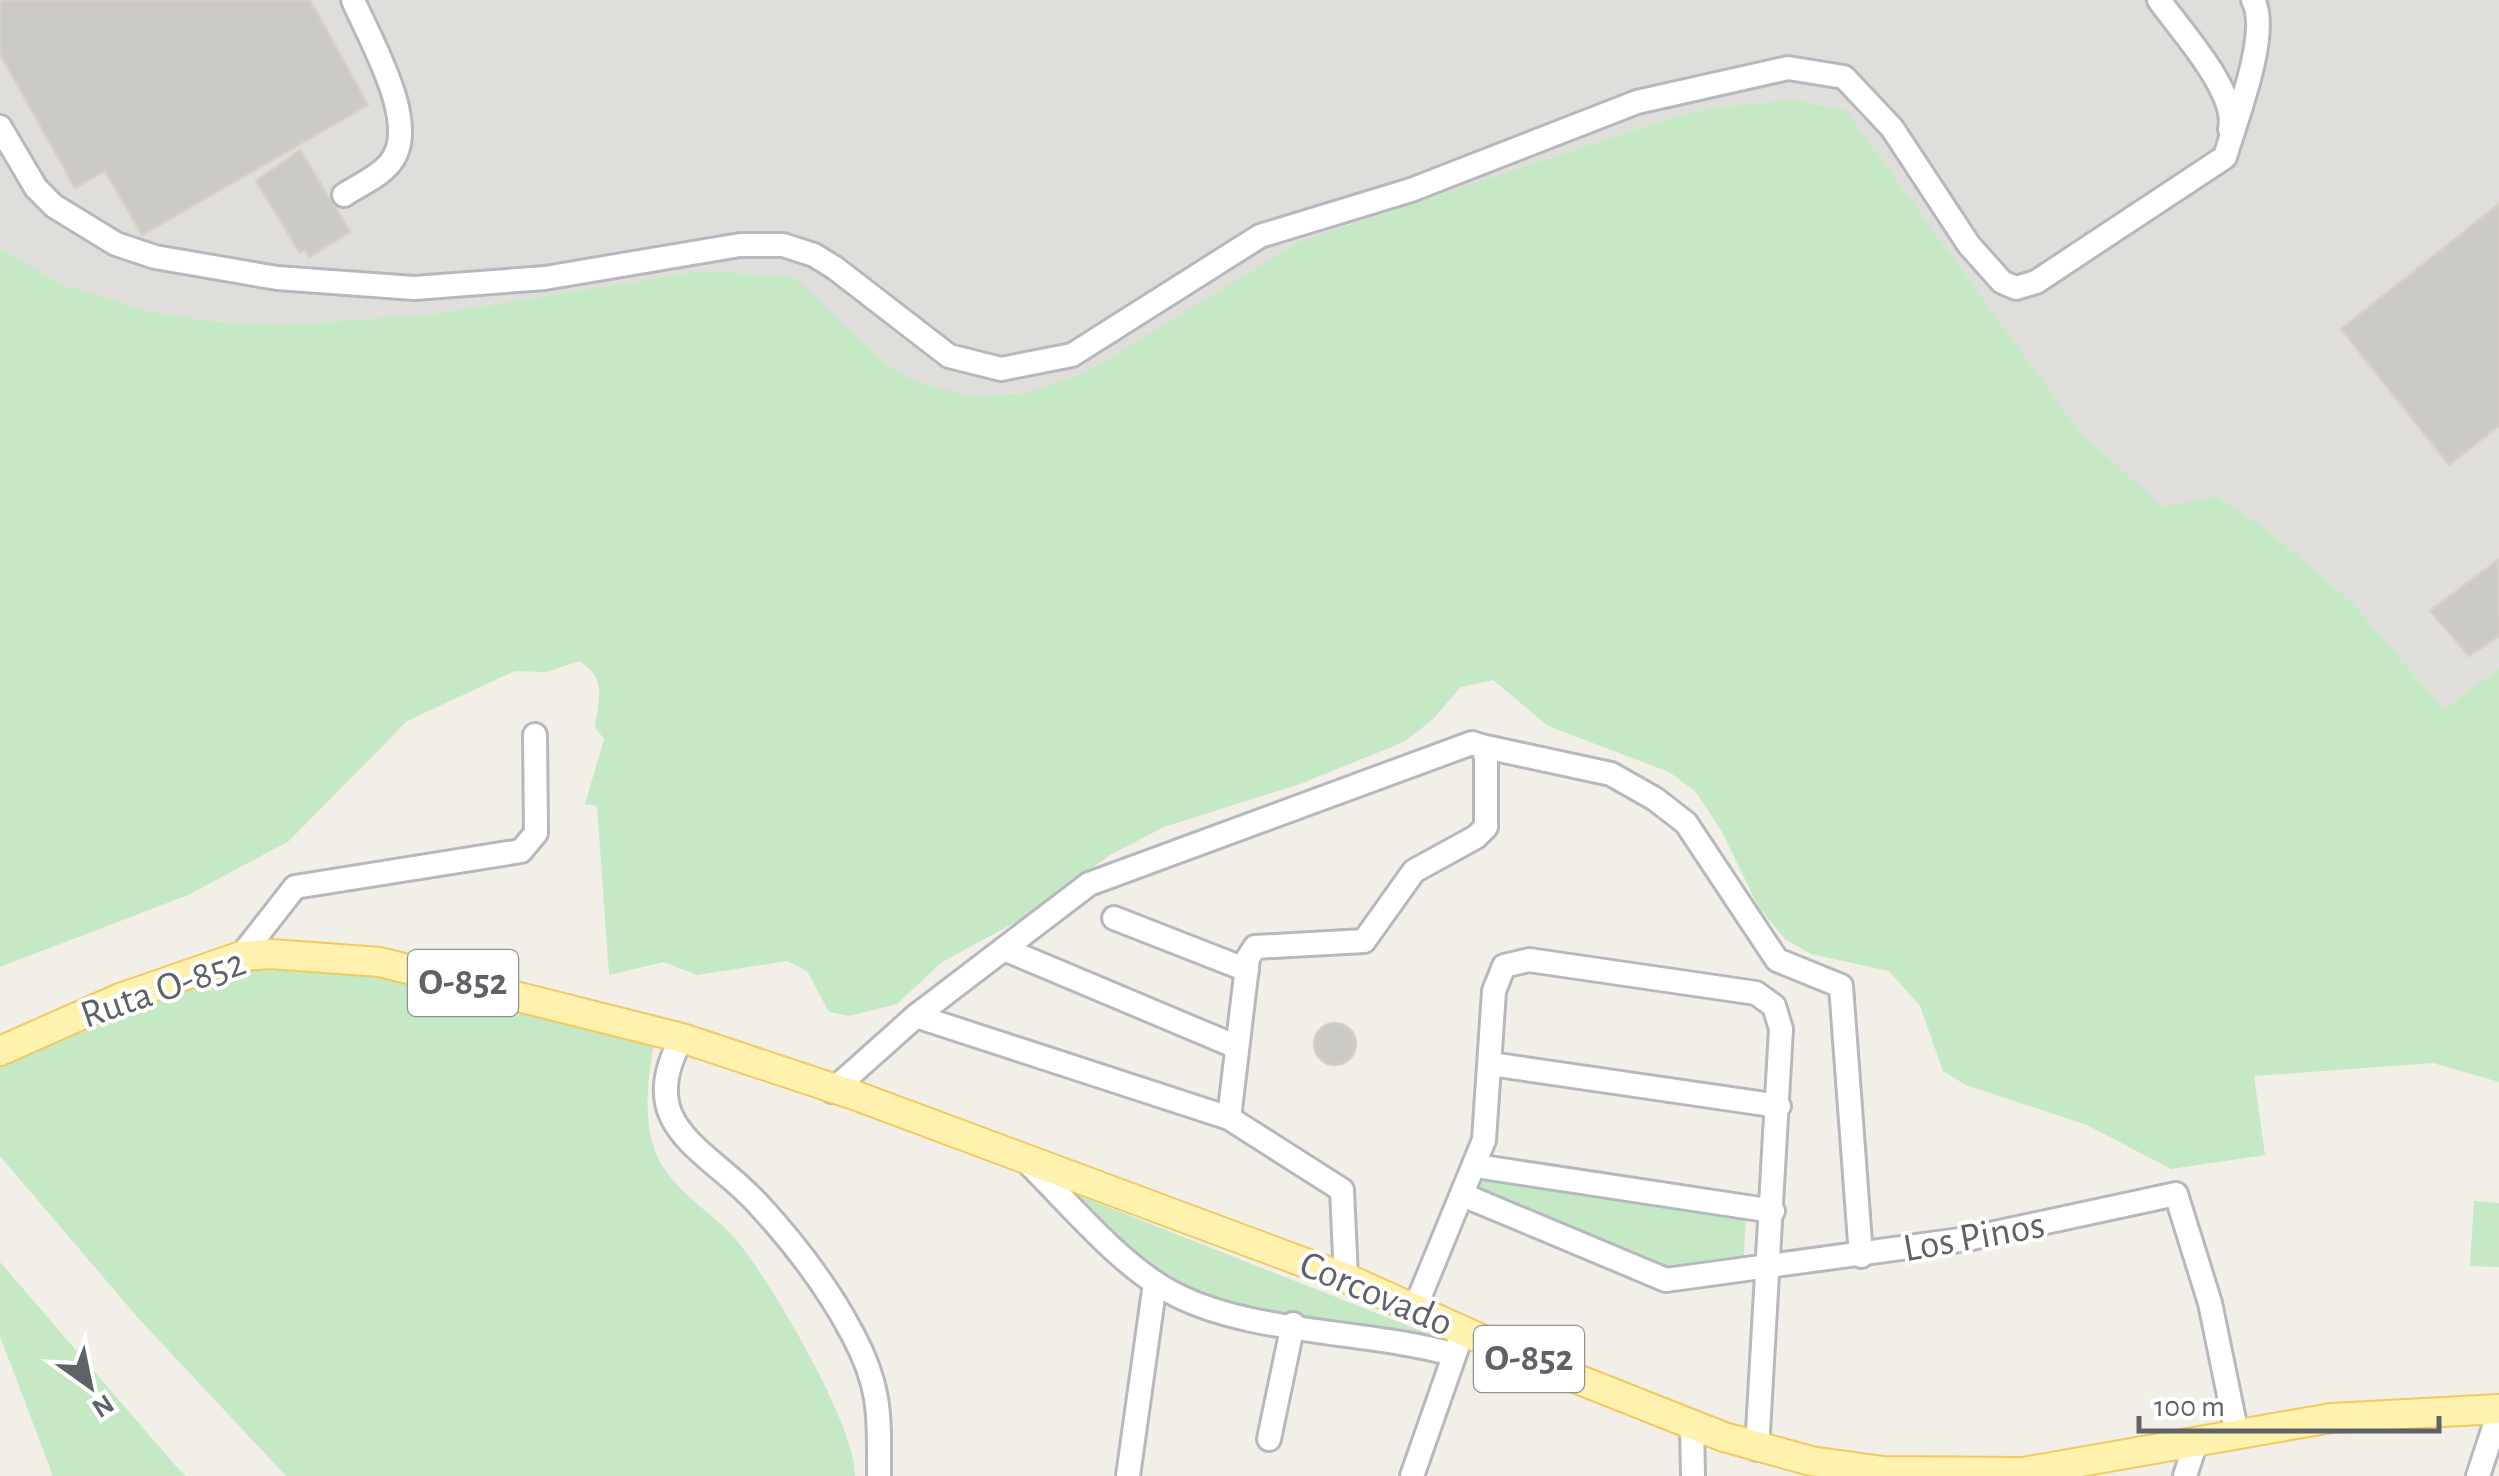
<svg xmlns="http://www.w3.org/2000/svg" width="2499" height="1476" font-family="'Alegreya Sans',sans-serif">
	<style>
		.industrial { fill: #e0deda }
		.green { fill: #c5e8c5 }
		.building { fill: #cccac5; stroke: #d6d1c6; stroke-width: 2.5 }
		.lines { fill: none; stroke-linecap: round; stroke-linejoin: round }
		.minor-casing { stroke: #b5b8bc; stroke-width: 28 }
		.major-casing { stroke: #f2c960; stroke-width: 32 }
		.minor { stroke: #fff; stroke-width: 22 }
		.major { stroke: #fff2af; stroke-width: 28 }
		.labels { text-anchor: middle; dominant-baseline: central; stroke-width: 8; stroke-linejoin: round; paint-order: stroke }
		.shield { fill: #fff; stroke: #8f9295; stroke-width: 2.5 }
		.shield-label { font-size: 38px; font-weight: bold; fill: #5f6368 }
		.street-label { font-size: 40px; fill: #5f6368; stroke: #fff }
	</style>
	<rect width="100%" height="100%" fill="#f1efe8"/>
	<polygon class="industrial" points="0,0 2499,0 2499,669 2443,709 2353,603 2266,529 2217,496 2163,508 2080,432 1846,110 1796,100 1714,107 1671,118 1453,192 1087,372 1026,393 971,396 916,381 888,366 793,277 699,271 435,314 283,325 211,321 147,311 61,284 0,248"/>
	<g class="green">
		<path d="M1795 100 1846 110 2080 432 2163 507 2217 496 2266 529 2353 603 2443 709 2499 669V1082L2433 1063 2254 1076 2265 1155 2171 1169 2087 1125 1966 1085 1943 1071 1920 1006 1889 971 1811 954 1785 939 1758 906 1722 832 1695 791 1669 772 1548 726 1493 680 1461 687 1432 720 1404 742 1300 784 1164 827 1108 856 1036 911 942 962 897 1004 849 1016 829 1012 807 971 787 961 697 975 664 962 609 975 597 806 585 804 604 739 595 727C599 699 607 677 579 661L547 672 515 671 407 721 289 841 188 895 0 967V248L61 284 147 311 211 321 283 325 435 314 699 271 794 277 888 366 916 381 971 396 1026 393 1087 372 1299 242 1671 118 1714 107Z"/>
		<path d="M281 964 446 987 654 1044C647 1083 640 1136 666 1171 686 1200 720 1218 741 1246 773 1286 857 1428 855 1476H286L139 1319 0 1156V1048L181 973Z"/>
		<polygon points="1485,1176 1746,1216 1744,1255 1733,1264 1659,1274 1474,1196 1478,1180"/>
		<polygon points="1070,1192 1429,1334 1424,1337 1232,1307 1159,1279"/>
		<polygon points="2474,1201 2499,1203 2499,1267 2470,1266"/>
		<polygon points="0,1262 174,1464 186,1476 53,1476 0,1336"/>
	</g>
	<g class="building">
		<polygon points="0,0 310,0 368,105 142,235 105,171 75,188 0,54"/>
		<polygon points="300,150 350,232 309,257 305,250 300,253 256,181"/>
		<polygon points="2499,204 2499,426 2449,465 2341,329"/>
		<polygon points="2498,560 2499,636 2469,656 2430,611"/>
		<circle cx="1335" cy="1044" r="21"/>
	</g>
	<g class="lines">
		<g class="minor-casing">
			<g id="minor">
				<path d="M2159 0C2180 30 2238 92 2230 129"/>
				<path d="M0 127 36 188 54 206 116 244 155 257 277 278 414 288 545 278 740 245H783L814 255 835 268 949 356 1001 369 1072 355 1260 236 1411 190 1637 102 1788 68 1844 77 1892 128 1969 245 2002 282 2016 288 2036 282 2225 157C2235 122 2271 32 2253 0"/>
				<path d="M344 195C359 185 379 177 390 163 422 126 369 38 353 0"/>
				<polyline points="1481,746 1611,774 1655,799 1686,823 1777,960 1841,986 1861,1256"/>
				<polyline points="1114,918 1247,970"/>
				<polyline points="1004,949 1237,1047"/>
				<polyline points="241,956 295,887 521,851 536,833 535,735"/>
				<polyline points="916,1016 1229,1118 1342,1190 1346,1278"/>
				<path d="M682 1038C632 1127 708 1149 758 1204 793 1242 829 1289 853 1335 882 1389 879 1418 879 1476"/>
				<polyline points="1491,1064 1779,1106"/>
				<polyline points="832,1091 916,1016 1089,884 1472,743 1481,746 1486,756 1486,827 1476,837 1414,871 1364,941 1255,947 1248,958 1229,1118"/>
				<path d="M1025 1160C1067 1201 1117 1262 1167 1290 1243 1334 1366 1330 1452 1354"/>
				<polyline points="1476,1166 1773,1211"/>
				<polyline points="1463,1195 1666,1280 1967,1239 2176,1194 2210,1303 2237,1434"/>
				<polyline points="1415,1308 1484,1140 1494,991 1504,966 1529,960 1756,993 1774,1006 1781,1029 1757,1449"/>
				<polyline points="1692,1424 1693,1476"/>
				<polyline points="1269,1439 1293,1324"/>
				<polyline points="1128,1476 1155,1283"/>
				<polyline points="1412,1476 1459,1342"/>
				<polyline points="2185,1476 2196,1442"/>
				<polyline points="2478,1476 2499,1412"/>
			</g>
		</g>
		<g class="major-casing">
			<polyline id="major" points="0,1051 120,998 241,956 271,954 380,962 682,1038 854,1095 1346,1278 1519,1356 1724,1437 1811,1461 1883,1471 2023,1472 2331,1418 2499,1409"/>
		</g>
		<use href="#minor" class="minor"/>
		<use href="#major" class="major"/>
	</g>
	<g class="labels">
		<g class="shield">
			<rect x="408" y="950" width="110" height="66" rx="8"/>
			<rect x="1474" y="1326" width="110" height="66" rx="8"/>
		</g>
		<g class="shield-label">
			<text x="463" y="983">O-852</text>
			<text x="1529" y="1359">O-852</text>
		</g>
		<g class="street-label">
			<text transform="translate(163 989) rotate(-19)">Ruta O-852</text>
			<text transform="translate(1974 1237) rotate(-10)">Los Pinos</text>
			<text transform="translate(1376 1294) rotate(23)">Corcovado</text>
		</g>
	</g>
	<g transform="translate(90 1386) rotate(147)" stroke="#ffffff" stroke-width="8" paint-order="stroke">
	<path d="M0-8L18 38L0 25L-18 38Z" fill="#5f6368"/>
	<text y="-15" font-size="28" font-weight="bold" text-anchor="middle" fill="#5f6368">N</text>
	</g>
	<path d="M2139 1416v15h300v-15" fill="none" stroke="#5f6368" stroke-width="5"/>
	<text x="2154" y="1416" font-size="30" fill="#5f6368" stroke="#ffffff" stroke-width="8" paint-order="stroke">100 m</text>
</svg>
